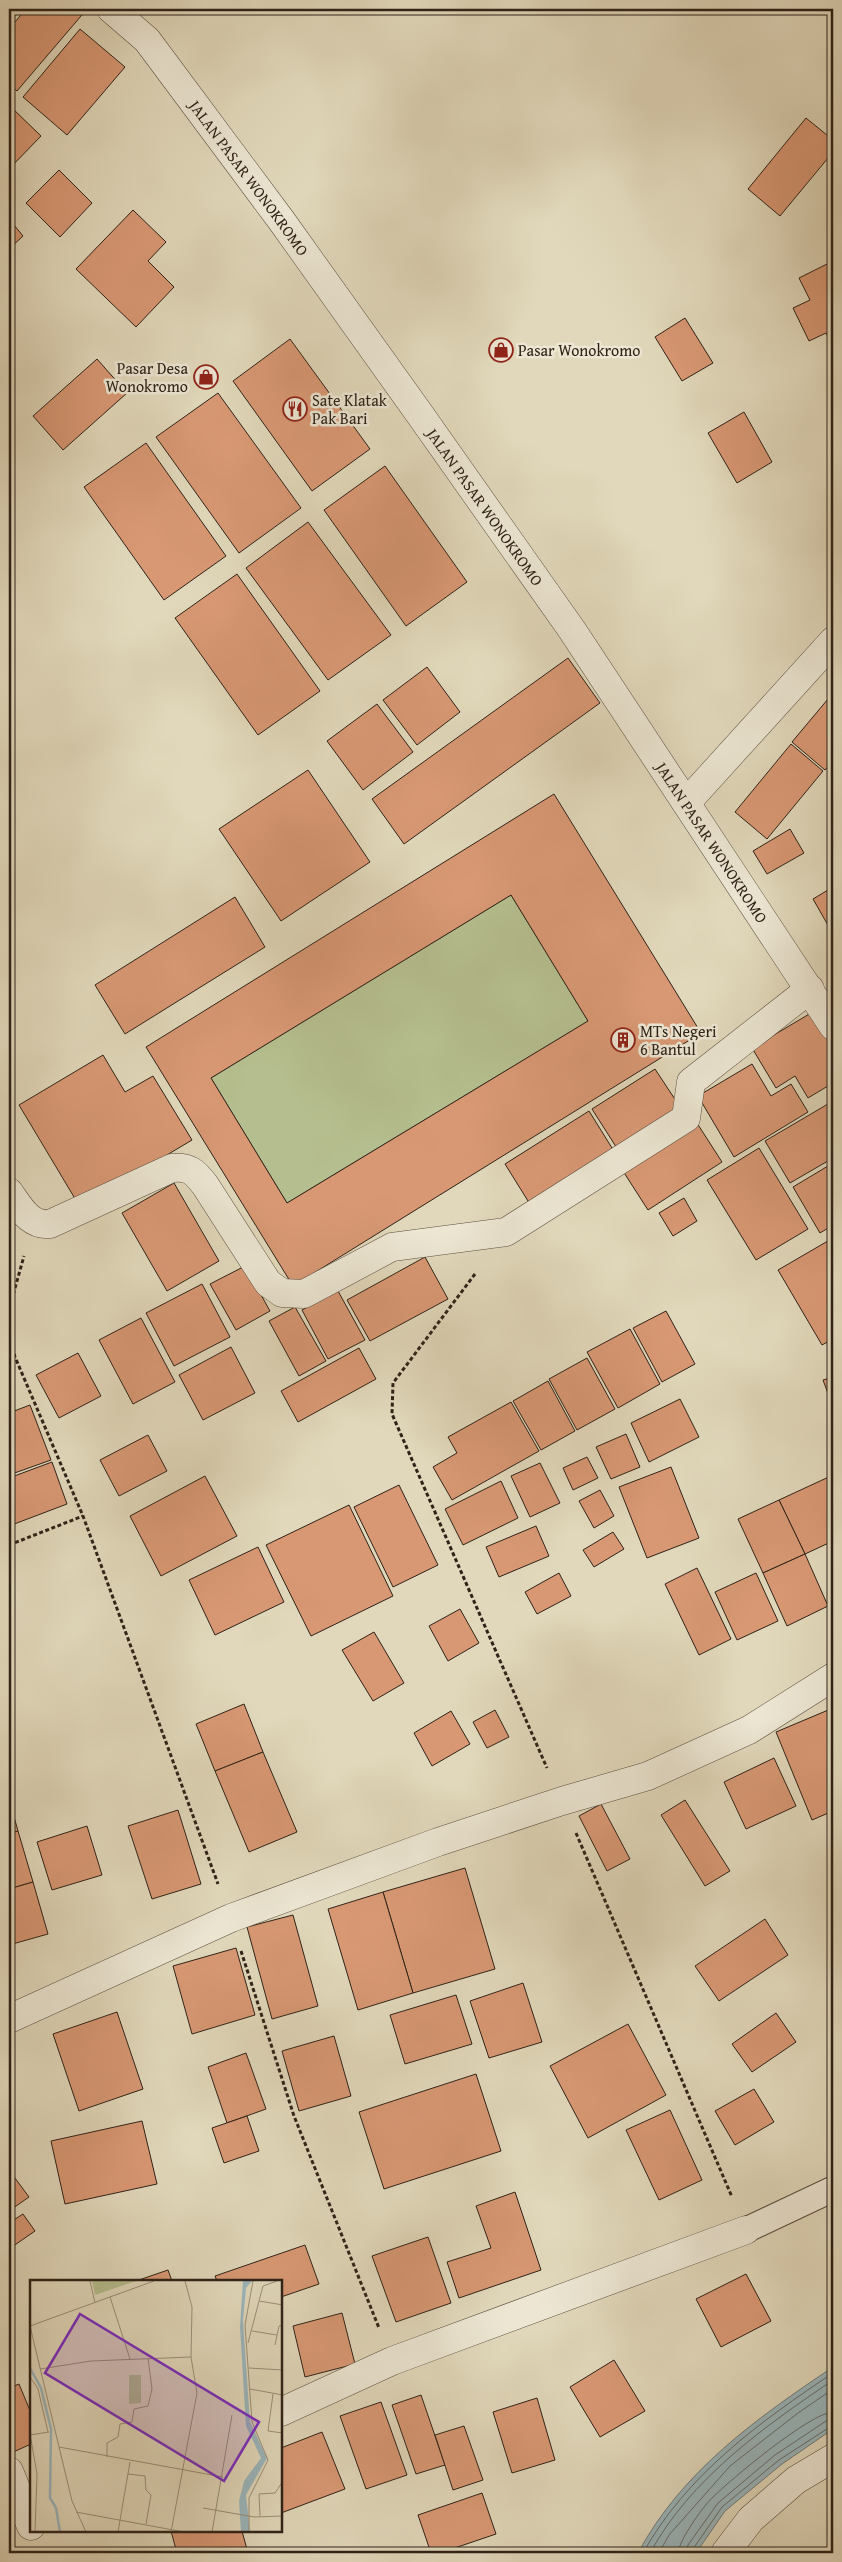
<svg xmlns="http://www.w3.org/2000/svg" width="842" height="2562" font-family="'Gentium Book Plus',serif">
	<style>
		.green { fill: #b5be8e; stroke: #727053 }
		.water { fill: #9ab6bc; stroke: #6f7b7a }
		.lines { fill: none; stroke-linecap: round; stroke-linejoin: round }
		.shore { stroke: #646c6a; stroke-width: 1 }
		.building { fill: #d89874; stroke: #2f2218; fill-rule: evenodd }
		.service-casing { stroke: #5c5041; stroke-width: 27 }
		.minor-casing { stroke: #5c5041; stroke-width: 29 }
		.path { stroke: #2f2218; stroke-width: 3; stroke-dasharray: 4 2.5; stroke-linecap: butt }
		.service { stroke: #ece6d3; stroke-width: 25 }
		.minor { stroke: #ece6d3; stroke-width: 28 }
		.labels { text-anchor: middle; dominant-baseline: central; stroke-width: 5; stroke-linejoin: round; paint-order: stroke }
		.street-label { font-size: 16px; fill: #2f2218; stroke: #ece6d3 }
		.poi-label { font-size: 16px; fill: #2f2218; stroke: #ece6d3; text-anchor: start }
		.inset-river { fill: none; stroke: #9ab6bc; stroke-width: 2.5 }
		.inset-road { fill: none; stroke: #9a8f7a; stroke-width: 1 }
		.view { fill: #7b2cbf; fill-opacity: 0.15; stroke: #7b2cbf; stroke-width: 2.5 }
		.inset-edge { fill: none; stroke: #2f2218; stroke-width: 2.5 }
	</style>
	<rect width="100%" height="100%" fill="#e1d8bb"/>
	<filter id="stains"><feTurbulence type="fractalNoise" baseFrequency=".004" numOctaves="4"/><feColorMatrix values="0 0 0 0 .2 0 0 0 0 .09 0 0 0 0 .02 0 0 0 .5 -.17"/></filter>
	<radialGradient id="worn" r=".72"><stop offset=".6" stop-color="#630" stop-opacity="0"/><stop offset="1" stop-color="#630" stop-opacity=".3"/></radialGradient>
	<polygon class="green" points="511,895 588,1021 287,1203 211,1078"/>
	<path class="water" d="M833 2367V2429L782 2464 725 2511 696 2553H638C682 2471 757 2418 833 2367Z"/>
	<g class="lines">
		<g class="shore">
			<path d="M643 2553C686 2475 761 2421 833 2373"/>
			<path d="M650 2553C691 2478 764 2427 833 2380"/>
			<polyline points="659,2553 669,2535 730,2466 798,2413 833,2389"/>
			<path d="M678 2553C679 2540 702 2508 712 2498 730 2480 811 2412 833 2412"/>
			<polyline points="686,2553 688,2545 718,2503 775,2455 826,2421 833,2419"/>
			<polyline points="692,2553 693,2549 722,2507 779,2460 833,2425"/>
		</g>
	</g>
	<g class="building">
		<polygon points="26,9 87,9 17,91 9,84 9,29"/>
		<polygon points="80,29 125,67 67,135 23,97"/>
		<polygon points="9,105 41,136 9,169"/>
		<polygon points="806,118 833,140 833,152 780,216 748,189"/>
		<polygon points="59,170 92,203 60,237 26,203"/>
		<polygon points="133,210 166,242 148,261 174,287 136,327 76,269"/>
		<polygon points="9,219 23,236 9,249"/>
		<polygon points="833,261 833,344 832,345 826,333 809,341 793,308 810,300 799,278"/>
		<polygon points="685,318 713,363 682,381 655,337"/>
		<polygon points="290,339 370,449 312,491 233,381"/>
		<polygon points="97,359 127,393 63,450 33,416"/>
		<polygon points="218,393 301,508 239,553 156,437"/>
		<polygon points="744,412 772,462 737,483 708,433"/>
		<polygon points="146,443 226,556 164,600 84,487"/>
		<polygon points="385,466 467,582 406,626 324,510"/>
		<polygon points="308,522 391,635 328,680 246,568"/>
		<polygon points="237,574 320,691 258,735 175,618"/>
		<polygon points="568,658 600,703 404,844 372,799"/>
		<polygon points="427,667 460,712 417,745 383,700"/>
		<polygon points="833,693 833,761 825,770 792,742"/>
		<polygon points="377,704 413,752 363,790 327,741"/>
		<polygon points="791,744 823,771 767,839 735,812"/>
		<polygon points="308,770 370,862 281,921 219,829"/>
		<path d="M554 794 701 1033 293 1286 146 1047ZM511 895 588 1021 287 1203 211 1078Z"/>
		<polygon points="790,829 804,853 767,874 753,851"/>
		<polygon points="833,887 833,934 813,899"/>
		<polygon points="235,897 265,947 125,1034 95,985"/>
		<polygon points="816,1010 833,1038 833,1083 808,1098 795,1076 776,1088 752,1048"/>
		<polygon points="103,1055 125,1092 153,1076 192,1140 80,1207 19,1105"/>
		<polygon points="752,1064 771,1096 791,1084 808,1112 734,1157 698,1096"/>
		<polygon points="655,1069 684,1113 620,1153 592,1109"/>
		<polygon points="833,1101 833,1158 790,1183 765,1141"/>
		<polygon points="589,1111 617,1156 533,1209 505,1164"/>
		<polygon points="695,1120 722,1162 648,1210 621,1168"/>
		<polygon points="759,1148 808,1229 756,1260 707,1180"/>
		<polygon points="833,1163 833,1225 820,1233 793,1187"/>
		<polygon points="174,1183 219,1261 167,1291 122,1213"/>
		<polygon points="684,1198 697,1221 673,1236 659,1213"/>
		<polygon points="833,1238 833,1339 822,1345 778,1270"/>
		<polygon points="425,1257 448,1299 370,1341 347,1300"/>
		<polygon points="245,1266 270,1311 236,1330 210,1284"/>
		<polygon points="202,1284 230,1337 174,1366 146,1313"/>
		<polygon points="338,1291 365,1340 328,1359 302,1310"/>
		<polygon points="295,1307 326,1361 299,1376 269,1321"/>
		<polygon points="666,1311 695,1364 662,1382 633,1328"/>
		<polygon points="141,1318 175,1382 133,1404 99,1340"/>
		<polygon points="630,1329 660,1384 618,1408 587,1352"/>
		<polygon points="231,1347 255,1393 203,1420 179,1375"/>
		<polygon points="359,1348 376,1379 298,1422 281,1391"/>
		<polygon points="78,1353 101,1396 59,1418 36,1375"/>
		<polygon points="587,1358 615,1409 577,1430 549,1379"/>
		<polygon points="833,1377 833,1407 823,1380"/>
		<polygon points="548,1381 575,1431 541,1450 513,1401"/>
		<polygon points="680,1399 699,1437 649,1462 631,1423"/>
		<polygon points="511,1402 539,1451 452,1500 433,1467 457,1453 448,1437"/>
		<polygon points="30,1405 51,1460 9,1475 9,1413"/>
		<polygon points="626,1434 640,1467 611,1479 596,1447"/>
		<polygon points="148,1435 167,1471 119,1496 100,1460"/>
		<polygon points="587,1457 598,1478 573,1490 563,1468"/>
		<polygon points="52,1462 67,1504 9,1526 9,1478"/>
		<polygon points="540,1463 560,1503 530,1517 511,1476"/>
		<polygon points="671,1467 699,1538 647,1558 619,1487"/>
		<polygon points="833,1475 833,1541 805,1554 779,1500"/>
		<polygon points="205,1476 237,1536 161,1576 130,1516"/>
		<polygon points="501,1481 518,1518 463,1545 445,1509"/>
		<polygon points="399,1485 438,1565 393,1587 354,1507"/>
		<polygon points="600,1490 614,1516 594,1528 579,1501"/>
		<polygon points="779,1500 805,1554 763,1573 738,1519"/>
		<polygon points="349,1505 393,1596 311,1636 266,1545"/>
		<polygon points="536,1526 549,1556 499,1577 486,1547"/>
		<polygon points="613,1532 624,1549 594,1567 583,1550"/>
		<polygon points="258,1547 284,1602 215,1635 189,1580"/>
		<polygon points="805,1554 828,1606 787,1626 763,1573"/>
		<polygon points="697,1568 731,1639 699,1655 665,1584"/>
		<polygon points="559,1573 571,1596 537,1614 525,1592"/>
		<polygon points="756,1573 778,1621 737,1640 715,1592"/>
		<polygon points="460,1609 479,1643 448,1661 429,1626"/>
		<polygon points="374,1632 404,1683 373,1701 342,1650"/>
		<polygon points="244,1704 263,1752 215,1771 196,1724"/>
		<polygon points="833,1708 833,1811 812,1820 776,1732"/>
		<polygon points="495,1710 509,1737 487,1748 473,1722"/>
		<polygon points="451,1711 470,1744 432,1766 414,1733"/>
		<polygon points="263,1752 297,1832 249,1852 215,1771"/>
		<polygon points="774,1758 796,1806 746,1829 724,1782"/>
		<polygon points="9,1799 18,1831 9,1834"/>
		<polygon points="685,1800 730,1871 705,1886 661,1815"/>
		<polygon points="601,1804 630,1859 607,1871 579,1816"/>
		<polygon points="178,1810 201,1884 152,1899 128,1826"/>
		<polygon points="87,1826 102,1875 52,1890 37,1842"/>
		<polygon points="18,1831 33,1882 9,1889 9,1834"/>
		<polygon points="465,1868 495,1969 413,1993 383,1892"/>
		<polygon points="33,1882 48,1934 9,1945 9,1889"/>
		<polygon points="383,1892 413,1993 358,2010 328,1909"/>
		<polygon points="293,1915 318,2006 272,2019 247,1927"/>
		<polygon points="765,1919 788,1955 719,2001 695,1966"/>
		<polygon points="236,1948 255,2015 192,2034 173,1966"/>
		<polygon points="523,1983 542,2042 489,2058 470,2001"/>
		<polygon points="456,1995 472,2044 405,2064 390,2015"/>
		<polygon points="117,2012 143,2089 79,2111 53,2034"/>
		<polygon points="776,2013 796,2042 752,2072 732,2044"/>
		<polygon points="628,2024 666,2095 588,2138 550,2066"/>
		<polygon points="334,2036 351,2096 299,2111 282,2051"/>
		<polygon points="246,2053 266,2109 227,2123 208,2067"/>
		<polygon points="476,2074 501,2151 384,2189 359,2112"/>
		<polygon points="754,2089 774,2122 735,2145 715,2111"/>
		<polygon points="670,2110 702,2180 659,2200 626,2130"/>
		<polygon points="247,2116 259,2151 224,2163 212,2128"/>
		<polygon points="142,2121 157,2184 65,2204 51,2141"/>
		<polygon points="9,2170 29,2197 9,2211"/>
		<polygon points="515,2192 541,2270 459,2298 447,2262 491,2248 476,2206"/>
		<polygon points="23,2214 35,2231 9,2249 9,2223"/>
		<polygon points="428,2237 451,2303 396,2322 372,2256"/>
		<polygon points="305,2245 319,2284 281,2297 281,2281 217,2281 215,2276"/>
		<polygon points="168,2270 172,2281 136,2281"/>
		<polygon points="746,2274 771,2321 721,2347 696,2299"/>
		<polygon points="342,2313 355,2364 305,2377 293,2326"/>
		<polygon points="614,2360 645,2411 600,2437 570,2387"/>
		<polygon points="19,2384 31,2413 31,2444 9,2454 9,2388"/>
		<polygon points="421,2395 445,2465 416,2474 392,2405"/>
		<polygon points="537,2398 555,2460 512,2473 493,2412"/>
		<polygon points="381,2402 407,2475 366,2489 340,2416"/>
		<polygon points="464,2426 483,2480 453,2490 435,2435"/>
		<polygon points="322,2432 345,2489 281,2513 281,2448"/>
		<polygon points="482,2493 496,2534 440,2553 431,2553 418,2515"/>
		<polygon points="171,2531 242,2531 248,2553 177,2553"/>
	</g>
	<g class="lines">
		<g class="service-casing">
			<polyline id="service" points="746,2230 833,2189"/>
		</g>
		<g class="minor-casing">
			<g id="minor">
				<path id="s1" d="M111 9 147 40 281 220 421 416 572 630 833 1026"/>
				<polyline points="687,802 833,641"/>
				<path d="M9 1192C20 1207 29 1226 50 1224L172 1168C189 1166 195 1172 205 1185L268 1283 282 1293 304 1294 392 1247 506 1232 686 1118 691 1082 810 989"/>
				<polyline points="9,2019 231,1918 438,1842 562,1801 648,1776 749,1730 833,1677"/>
				<polyline points="281,2412 392,2361 746,2230"/>
				<polyline points="9,2471 31,2526"/>
				<polyline points="725,2553 751,2519 796,2480 833,2458"/>
			</g>
		</g>
		<g class="path">
			<polyline points="475,1274 393,1383 392,1414 547,1768"/>
			<polyline points="9,1320 10,1306 24,1256"/>
			<polyline points="9,1335 15,1357 83,1516 218,1884"/>
			<polyline points="9,1545 83,1516"/>
			<polyline points="576,1833 732,2197"/>
			<polyline points="241,1951 294,2116 379,2328"/>
		</g>
		<use href="#service" class="service"/>
		<use href="#minor" class="minor"/>
	</g>
	<defs>
		<g id="shop-ring" transform="scale(1.25)"><circle r="9.5" fill="#ece6d3" stroke="#8f2418" stroke-width="1.5"/><path d="M-5-2.5h2.3a2.7 3.5 0 0 1 5.4 0H5L5.5 6h-11ZM-1.5-2.5h3a1.5 2.3 0 0 0-3 0Z" fill="#8f2418"/></g>
		<g id="restaurant-ring" transform="scale(1.25)"><circle r="9.5" fill="#ece6d3" stroke="#8f2418" stroke-width="1.5"/><path d="M-5-6h1v4h1v-4h1v4h1v-4h1v5L-1.5 .5V6h-2V.5L-5-1ZM5-6V6H3V1.5H1.5Q1.5-4 5-6Z" fill="#8f2418"/></g>
		<g id="building-ring" transform="scale(1.25)"><circle r="9.5" fill="#ece6d3" stroke="#8f2418" stroke-width="1.5"/><path d="M-4-6H4V6H1V3H-1V6H-4ZM-2.5-4.3h1.7v1.8h-1.7ZM.8-4.3h1.7v1.8H.8ZM-2.5-1h1.7V.8h-1.7ZM.8-1h1.7V.8H.8Z" fill="#8f2418"/></g>
	</defs>
	<g fill-rule="evenodd">
		<use href="#shop-ring" x="501" y="350"/>
		<use href="#shop-ring" x="206" y="377"/>
		<use href="#restaurant-ring" x="295" y="409"/>
		<use href="#building-ring" x="623" y="1040"/>
	</g>
	<g class="labels">
		<g class="street-label">
			<text stroke="none"><textPath href="#s1" startOffset="219">JALAN PASAR WONOKROMO</textPath></text>
			<text stroke="none"><textPath href="#s1" startOffset="624">JALAN PASAR WONOKROMO</textPath></text>
			<text stroke="none"><textPath href="#s1" startOffset="1029">JALAN PASAR WONOKROMO</textPath></text>
		</g>
		<g class="poi-label">
			<text x="518" y="350">Pasar Wonokromo</text>
			<text x="188" y="368" text-anchor="end">Pasar Desa<tspan x="188" dy="18">Wonokromo</tspan></text>
			<text x="312" y="400">Sate Klatak<tspan x="312" dy="18">Pak Bari</tspan></text>
			<text x="640" y="1031">MTs Negeri<tspan x="640" dy="18">6 Bantul</tspan></text>
		</g>
	</g>
	<g transform="translate(30 2280)">
		<rect width="252" height="252" fill="#e1d8bb"/>
		<path d="M62 1H106L65 15ZM99 95H111V123L99 124Z" fill="#b5be8e"/>
		<path d="M213 1H222L216 8 213 41 220 142 237 178 216 215 220 252H211L209 221 214 201 231 178 216 146 210 47Z" fill="#9ab6bc"/>
		<path class="inset-river" d="M0 88 11 108 21 149 20 218 26 228 30 252"/>
		<path class="inset-road" d="M60 1 65 23M80 17 100 79M229 21 253 25M0 46 42 221 56 252M0 46 124 1M222 51 247 55M218 63 233 6 247 1M245 65 249 46 253 45M219 88 253 90M10 89 61 81 161 77M0 97 8 109 18 152M220 109 253 115M243 114 238 151 253 153M0 154 7 194 5 252M0 155 19 152M29 167 193 197M77 177V163L88 157 90 144 102 142 104 129 118 126 122 109 118 78M98 194 115 196 116 210 121 215 116 244M173 228 224 237 253 236M46 232 154 252M230 236 229 214 245 213 253 201M88 252 100 182M141 252 167 113 161 77 162 27 155 1M182 252 202 135M219 252V218L238 180 222 142 215 45 223 1"/>
		<path class="view" d="M50 34 229 142 194 201 15 93Z"/>
		<rect width="252" height="252" class="inset-edge"/>
	</g>
	<rect width="842" height="2562" fill="none" stroke="#e1d8bb" stroke-width="30"/>
	<rect x="10" y="10" width="822" height="2542" fill="none" stroke="#2f2218" stroke-width="2.5"/>
	<rect x="15" y="15" width="812" height="2532" fill="none" stroke="#2f2218"/>
	<rect width="100%" height="100%" filter="url(#stains)"/>
	<rect width="100%" height="100%" fill="url(#worn)"/>
</svg>
